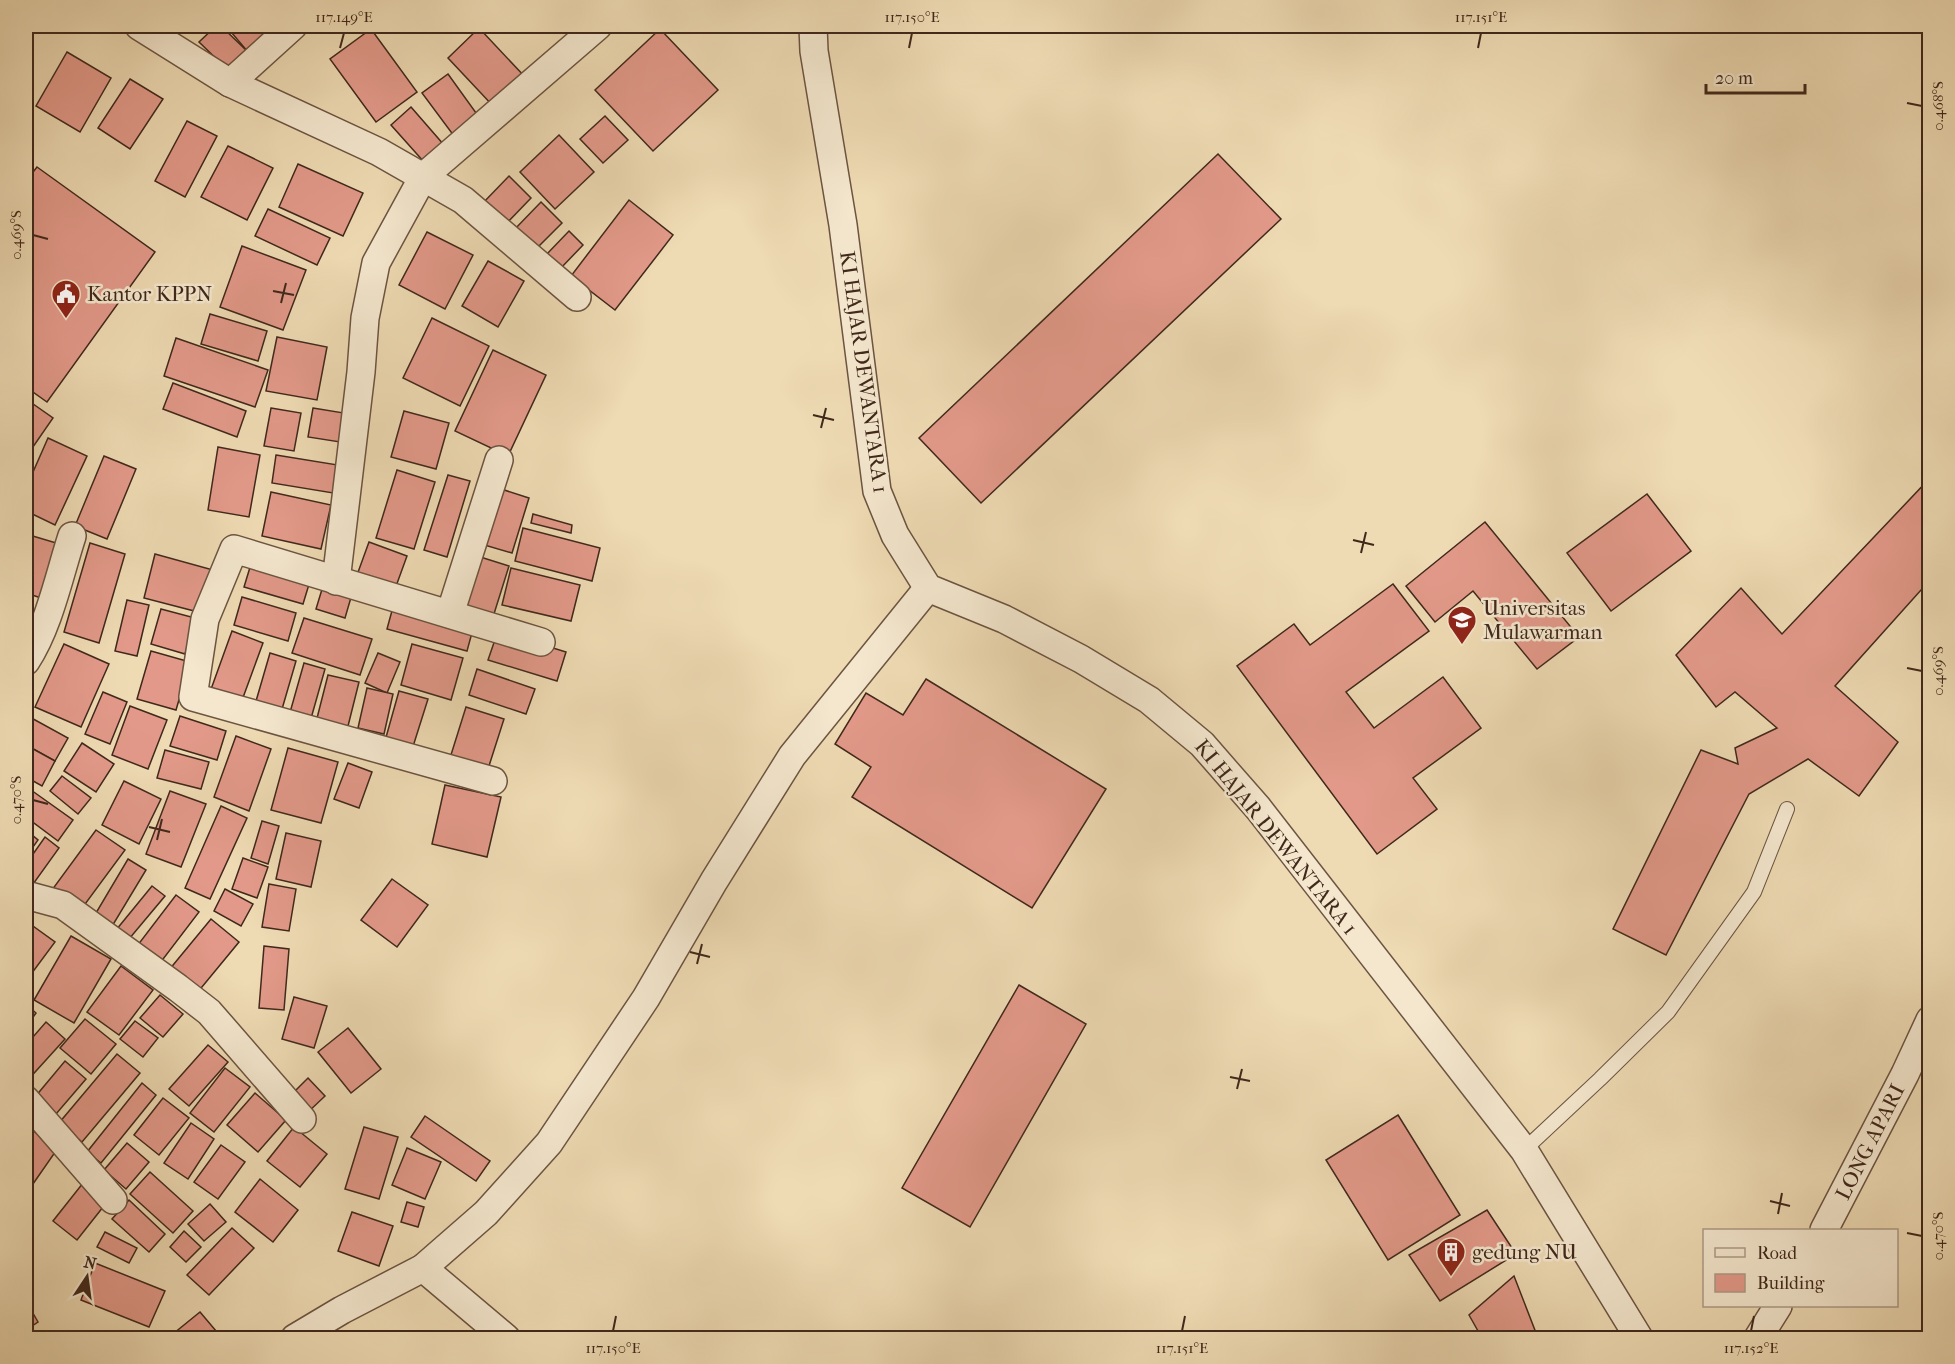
<svg xmlns="http://www.w3.org/2000/svg" width="1955" height="1364" font-family="'IM FELL French Canon',serif">
	<style>
		.building { fill: #e29989; stroke: #40281b; stroke-width: 1.5 }
		.lines { fill: none; stroke-linecap: round; stroke-linejoin: round }
		.lane-casing { stroke: #6c5441; stroke-width: 16 }
		.street-casing { stroke: #6c5441; stroke-width: 30 }
		.lane { stroke: #f4e7ce; stroke-width: 14 }
		.street { stroke: #f4e7ce; stroke-width: 27 }
		.ticks { fill: none; stroke: #40281b; stroke-width: 2 }
		.labels { text-anchor: middle; dominant-baseline: central; stroke-width: 5; stroke-linejoin: round; paint-order: stroke }
		.poi-label { font-size: 21px; fill: #40281b; stroke: #f4e7ce; text-anchor: start }
		.street-label { font-size: 21px; fill: #40281b; stroke: #f4e7ce }
		.neatline { fill: none; stroke: #40281b; stroke-width: 2 }
		.ticks-label { font-size: 15px; text-anchor: middle; fill: #40281b }
	</style>
	<rect width="100%" height="100%" fill="#eedab3"/>
	<filter id="stains"><feTurbulence type="fractalNoise" baseFrequency=".00333" numOctaves="4"/><feColorMatrix values="0 0 0 0 .2 0 0 0 0 .09 0 0 0 0 .02 0 0 0 .5 -.17"/></filter>
	<radialGradient id="worn" r=".72"><stop offset=".6" stop-color="#630" stop-opacity="0"/><stop offset="1" stop-color="#630" stop-opacity=".3"/></radialGradient>
	<g class="building">
		<polygon points="216,26 221,26 248,52 229,71 199,42"/>
		<polygon points="226,26 279,26 248,52"/>
		<polygon points="479,28 526,78 494,107 448,58"/>
		<polygon points="371,29 417,92 376,122 330,59"/>
		<polygon points="660,29 718,90 653,151 595,90"/>
		<polygon points="67,52 111,78 80,132 36,106"/>
		<polygon points="448,74 479,117 454,136 422,93"/>
		<polygon points="130,79 163,99 130,149 98,128"/>
		<polygon points="411,107 444,145 424,162 391,125"/>
		<polygon points="605,116 628,140 603,163 580,139"/>
		<polygon points="187,121 217,136 185,197 155,181"/>
		<polygon points="559,135 594,172 555,209 520,172"/>
		<polygon points="228,146 273,168 247,220 201,197"/>
		<polygon points="1218,154 1281,219 981,503 919,438"/>
		<polygon points="298,164 363,193 343,236 279,207"/>
		<polygon points="37,167 155,252 47,402 26,387 26,181"/>
		<polygon points="509,176 531,198 504,226 482,204"/>
		<polygon points="629,200 673,235 615,310 571,276"/>
		<polygon points="541,202 562,223 534,251 513,231"/>
		<polygon points="268,209 330,238 317,265 255,236"/>
		<polygon points="569,231 583,245 560,269 546,255"/>
		<polygon points="427,232 473,255 445,309 399,285"/>
		<polygon points="242,246 306,270 283,330 220,307"/>
		<polygon points="488,261 524,281 498,327 462,306"/>
		<polygon points="210,314 267,331 258,361 201,344"/>
		<polygon points="432,318 489,346 460,406 403,378"/>
		<polygon points="277,337 327,347 317,400 266,391"/>
		<polygon points="176,338 268,370 255,407 164,376"/>
		<polygon points="493,350 546,375 508,456 455,431"/>
		<polygon points="173,383 246,411 237,437 163,409"/>
		<polygon points="26,399 53,418 26,457"/>
		<polygon points="271,408 301,413 294,451 264,446"/>
		<polygon points="313,408 344,413 340,442 308,437"/>
		<polygon points="404,411 449,423 436,469 391,457"/>
		<polygon points="48,438 87,456 55,525 26,511 26,488"/>
		<polygon points="218,447 260,455 249,517 208,510"/>
		<polygon points="276,455 338,465 333,493 272,483"/>
		<polygon points="104,456 136,469 107,539 75,526"/>
		<polygon points="397,470 435,482 414,549 376,538"/>
		<polygon points="448,475 470,481 447,557 424,550"/>
		<polygon points="1930,478 1930,580 1835,686 1898,742 1859,796 1808,759 1749,794 1666,955 1613,929 1701,750 1738,764 1735,748 1777,728 1735,692 1716,707 1676,655 1741,588 1782,634"/>
		<polygon points="498,488 529,498 512,553 481,544"/>
		<polygon points="271,492 331,505 321,549 262,536"/>
		<polygon points="1647,494 1691,551 1611,611 1567,553"/>
		<polygon points="533,514 572,525 571,533 531,523"/>
		<polygon points="1485,522 1579,637 1537,669 1473,591 1435,622 1406,586"/>
		<polygon points="523,528 600,548 592,581 515,561"/>
		<polygon points="26,534 63,545 47,600 26,593"/>
		<polygon points="369,542 407,556 395,589 357,575"/>
		<polygon points="90,543 125,554 99,643 64,632"/>
		<polygon points="155,554 213,570 202,613 144,598"/>
		<polygon points="474,555 509,566 493,617 457,605"/>
		<polygon points="251,564 310,581 303,604 244,587"/>
		<polygon points="511,568 580,585 571,621 502,605"/>
		<polygon points="1393,584 1429,631 1346,692 1374,728 1443,677 1481,728 1413,778 1437,809 1377,854 1237,666 1294,624 1310,645"/>
		<polygon points="323,586 352,594 345,618 316,609"/>
		<polygon points="242,597 296,613 288,641 234,625"/>
		<polygon points="127,600 149,605 137,656 115,651"/>
		<polygon points="26,605 31,607 26,631"/>
		<polygon points="393,607 473,629 467,651 387,629"/>
		<polygon points="161,609 195,618 185,654 151,644"/>
		<polygon points="304,618 372,639 360,675 292,653"/>
		<polygon points="232,631 263,643 241,703 210,692"/>
		<polygon points="498,631 566,652 557,681 488,660"/>
		<polygon points="64,644 109,664 81,727 35,707"/>
		<polygon points="412,644 463,658 451,700 401,685"/>
		<polygon points="151,651 190,662 176,710 137,699"/>
		<polygon points="270,653 296,661 280,716 254,708"/>
		<polygon points="378,653 400,662 387,693 365,683"/>
		<polygon points="304,663 325,669 308,729 287,723"/>
		<polygon points="477,669 535,689 526,714 469,695"/>
		<polygon points="328,675 359,682 346,734 315,726"/>
		<polygon points="926,679 1106,789 1032,908 852,797 871,767 835,744 866,693 903,715"/>
		<polygon points="367,688 393,694 384,734 358,728"/>
		<polygon points="399,691 428,699 410,756 383,748"/>
		<polygon points="103,692 127,702 110,744 85,734"/>
		<polygon points="130,706 167,720 148,769 112,755"/>
		<polygon points="466,707 504,719 488,769 450,758"/>
		<polygon points="26,715 68,738 55,761 26,745"/>
		<polygon points="180,716 226,731 217,760 170,746"/>
		<polygon points="236,736 271,749 249,811 214,797"/>
		<polygon points="82,743 114,764 96,792 64,771"/>
		<polygon points="26,745 55,761 42,786 26,777"/>
		<polygon points="288,748 338,762 321,823 271,810"/>
		<polygon points="165,750 209,762 201,789 157,778"/>
		<polygon points="348,763 372,772 359,808 334,799"/>
		<polygon points="62,776 91,798 78,814 50,791"/>
		<polygon points="124,781 161,799 139,844 102,825"/>
		<polygon points="445,785 501,797 487,857 432,844"/>
		<polygon points="31,790 73,820 58,841 26,817 26,797"/>
		<polygon points="170,791 206,804 181,867 146,854"/>
		<polygon points="221,806 247,818 210,899 185,888"/>
		<polygon points="262,821 279,826 268,864 251,858"/>
		<polygon points="26,830 38,840 26,857"/>
		<polygon points="96,830 125,850 77,915 49,894"/>
		<polygon points="286,833 321,841 311,887 276,879"/>
		<polygon points="45,837 59,848 26,894 26,864"/>
		<polygon points="243,858 268,867 257,898 232,889"/>
		<polygon points="128,859 146,870 111,928 93,918"/>
		<polygon points="392,879 428,905 397,947 361,920"/>
		<polygon points="269,884 296,889 289,931 262,927"/>
		<polygon points="152,886 165,896 124,945 112,935"/>
		<polygon points="225,889 253,904 241,926 214,911"/>
		<polygon points="176,895 199,912 157,967 134,950"/>
		<polygon points="211,919 239,942 197,993 169,970"/>
		<polygon points="26,921 55,942 29,977 26,975"/>
		<polygon points="71,936 111,959 74,1023 34,1000"/>
		<polygon points="264,946 289,949 284,1010 259,1008"/>
		<polygon points="121,966 153,990 119,1035 87,1012"/>
		<polygon points="1019,985 1086,1024 970,1227 902,1188"/>
		<polygon points="160,995 183,1014 163,1037 140,1018"/>
		<polygon points="294,997 327,1006 314,1048 282,1039"/>
		<polygon points="26,1004 36,1013 26,1027"/>
		<polygon points="85,1019 116,1044 91,1074 60,1048"/>
		<polygon points="135,1021 158,1038 143,1057 120,1039"/>
		<polygon points="46,1022 65,1039 26,1082 26,1045"/>
		<polygon points="348,1028 381,1069 351,1093 318,1052"/>
		<polygon points="208,1045 228,1062 189,1106 169,1089"/>
		<polygon points="117,1054 140,1073 82,1142 59,1123"/>
		<polygon points="65,1061 86,1079 56,1114 35,1097"/>
		<polygon points="225,1068 250,1087 214,1132 190,1113"/>
		<polygon points="308,1078 325,1096 306,1114 289,1097"/>
		<polygon points="142,1083 156,1095 101,1163 87,1152"/>
		<polygon points="255,1093 286,1120 258,1152 227,1125"/>
		<polygon points="163,1098 189,1118 159,1155 134,1135"/>
		<polygon points="1398,1115 1460,1215 1388,1260 1326,1160"/>
		<polygon points="425,1116 490,1161 476,1181 411,1137"/>
		<polygon points="191,1123 214,1139 188,1179 164,1163"/>
		<polygon points="26,1126 58,1148 26,1194"/>
		<polygon points="294,1127 327,1154 300,1187 267,1161"/>
		<polygon points="364,1127 398,1137 379,1199 345,1189"/>
		<polygon points="127,1143 149,1162 126,1189 104,1170"/>
		<polygon points="221,1145 245,1162 218,1199 194,1182"/>
		<polygon points="407,1148 441,1162 425,1199 392,1185"/>
		<polygon points="150,1172 193,1211 173,1233 130,1194"/>
		<polygon points="260,1179 298,1210 273,1242 235,1212"/>
		<polygon points="83,1183 107,1202 77,1240 53,1221"/>
		<polygon points="129,1200 165,1234 149,1252 112,1219"/>
		<polygon points="407,1202 424,1207 418,1227 401,1222"/>
		<polygon points="210,1204 226,1222 204,1241 188,1224"/>
		<polygon points="1487,1210 1516,1254 1440,1301 1409,1255"/>
		<polygon points="352,1212 393,1226 379,1266 338,1251"/>
		<polygon points="232,1228 254,1248 209,1295 187,1275"/>
		<polygon points="184,1231 201,1247 186,1262 170,1247"/>
		<polygon points="105,1232 137,1248 129,1263 97,1247"/>
		<polygon points="95,1263 165,1291 149,1327 81,1300"/>
		<polygon points="1514,1276 1538,1338 1482,1338 1469,1315"/>
		<polygon points="26,1301 38,1322 26,1330"/>
		<polygon points="200,1312 222,1338 168,1338"/>
	</g>
	<g class="lines">
		<g class="lane-casing">
			<polyline id="lane" points="1524,1150 1600,1079 1668,1012 1754,892 1787,809"/>
		</g>
		<g class="street-casing">
			<g id="street">
				<polyline points="139,26 230,83 379,152 463,200 577,297"/>
				<polyline points="813,26 814,51 843,225 877,491 895,535 928,588 1004,619 1081,659 1149,700 1202,744 1258,808 1524,1150 1639,1338"/>
				<polyline points="230,83 293,26"/>
				<polyline points="336,581 361,372 365,318 376,263 423,177 598,26"/>
				<polyline points="450,614 499,460"/>
				<path d="M26 661C49 626 59 576 72 536"/>
				<polyline points="493,781 193,697 205,619 234,549 541,642"/>
				<polyline points="26,895 63,905 178,988 209,1012 302,1119"/>
				<polyline points="26,1100 113,1200"/>
				<polyline points="1824,1230 1905,1074 1930,1020"/>
				<polyline points="423,1268 506,1338"/>
				<polyline points="295,1338 342,1310 423,1268 486,1213 549,1143 646,998 714,881 792,756 928,588"/>
				<polyline points="1758,1338 1778,1306"/>
			</g>
		</g>
		<use href="#lane" class="lane"/>
		<use href="#street" class="street"/>
	</g>
	<path class="ticks" d="M340 48 344 33M909 48 912 33M1478 48 1481 33M1907 103 1922 106M33 235 48 239M273 291 294 295M281 303 286 283M813 415 834 420M821 428 826 408M1353 540 1374 545M1361 553 1366 532M1907 668 1922 671M33 800 48 804M149 827 170 832M157 840 162 819M690 952 710 957M697 964 702 944M1230 1077 1250 1081M1237 1089 1242 1069M1770 1201 1790 1206M1778 1214 1782 1193M1907 1233 1922 1236M613 1331 616 1316M1182 1331 1185 1316M1751 1331 1754 1316"/>
	<defs>
		<g id="civic-pin" transform="scale(1.5)"><path d="M0 17L-7.5 6A9.5 9.5 0 1 1 7.5 6Z" fill="#8f2418" stroke="#f4e7ce"/><path d="M-.6-6.5H3V-4.5H.6V-3L4-1V1h2V6H-6V1h2V-1L-.6-3ZM-1.2 2.5V6h2.4V2.5Z" fill="#fff"/></g>
		<g id="university-pin" transform="scale(1.5)"><path d="M0 17L-7.5 6A9.5 9.5 0 1 1 7.5 6Z" fill="#8f2418" stroke="#f4e7ce"/><path d="M0-5L7-2L0 1L-7-2ZM-4 1L0 2.5L4 1V4Q0 6-4 4Z" fill="#fff"/></g>
		<g id="building-pin" transform="scale(1.5)"><path d="M0 17L-7.5 6A9.5 9.5 0 1 1 7.5 6Z" fill="#8f2418" stroke="#f4e7ce"/><path d="M-4-6H4V6H1V3H-1V6H-4ZM-2.5-4.3h1.7v1.8h-1.7ZM.8-4.3h1.7v1.8H.8ZM-2.5-1h1.7V.8h-1.7ZM.8-1h1.7V.8H.8Z" fill="#fff"/></g>
	</defs>
	<g fill-rule="evenodd">
		<use href="#civic-pin" x="66" y="294"/>
		<use href="#university-pin" x="1462" y="620"/>
		<use href="#building-pin" x="1451" y="1252"/>
	</g>
	<g class="labels">
		<g class="poi-label">
			<text x="87" y="294">Kantor KPPN</text>
			<text x="1483" y="608">Universitas<tspan x="1483" dy="24">Mulawarman</tspan></text>
			<text x="1472" y="1252">gedung NU</text>
		</g>
		<g class="street-label">
			<text transform="translate(864 372) rotate(82)">KI HAJAR DEWANTARA 1</text>
			<text transform="translate(1276 837) rotate(51)">KI HAJAR DEWANTARA 1</text>
			<text transform="translate(1870 1142) rotate(-63)">LONG APARI</text>
		</g>
	</g>
	<rect width="1955" height="1364" fill="none" stroke="#eedab3" stroke-width="66"/>
	<rect x="1703" y="1229" width="195" height="78" fill="#f4e7ce" stroke="#ac9b86" stroke-width="1.5"/>
	<rect x="1715" y="1248" width="30" height="9" fill="#f4e7ce" stroke="#ac9b86" stroke-width="1.5"/>
	<text x="1757" y="1259" font-size="18" fill="#40281b">Road</text>
	<rect x="1715" y="1274" width="30" height="18" fill="#e29989" stroke="#ac9b86" stroke-width="1.5"/>
	<text x="1757" y="1289" font-size="18" fill="#40281b">Building</text>
	<g transform="translate(87 1277) rotate(13)" stroke="#f4e7ce" stroke-width="4.5" paint-order="stroke">
	<path d="M0-4.5L10 22L0 15L-10 22Z" fill="#40281b"/>
	<text y="-9" font-size="16" font-weight="bold" text-anchor="middle" fill="#40281b">N</text>
	</g>
	<path d="M1706 84v9h99v-9" fill="none" stroke="#40281b" stroke-width="3"/>
	<text x="1715" y="84" font-size="18" fill="#40281b" stroke="#f4e7ce" stroke-width="4.5" paint-order="stroke">20 m</text>
	<rect x="33" y="33" width="1889" height="1298" class="neatline"/>
	<g class="ticks-label">
		<text x="344" y="22">117.149°E</text>
		<text x="912" y="22">117.150°E</text>
		<text x="1481" y="22">117.151°E</text>
		<text transform="translate(1938 106) rotate(-90)" y="5">0.468°S</text>
		<text transform="translate(16 235) rotate(-90)" y="5">0.469°S</text>
		<text transform="translate(1938 671) rotate(-90)" y="5">0.469°S</text>
		<text transform="translate(16 800) rotate(-90)" y="5">0.470°S</text>
		<text transform="translate(1938 1236) rotate(-90)" y="5">0.470°S</text>
		<text x="613" y="1353">117.150°E</text>
		<text x="1182" y="1353">117.151°E</text>
		<text x="1751" y="1353">117.152°E</text>
	</g>
	<rect width="100%" height="100%" filter="url(#stains)"/>
	<rect width="100%" height="100%" fill="url(#worn)"/>
</svg>
